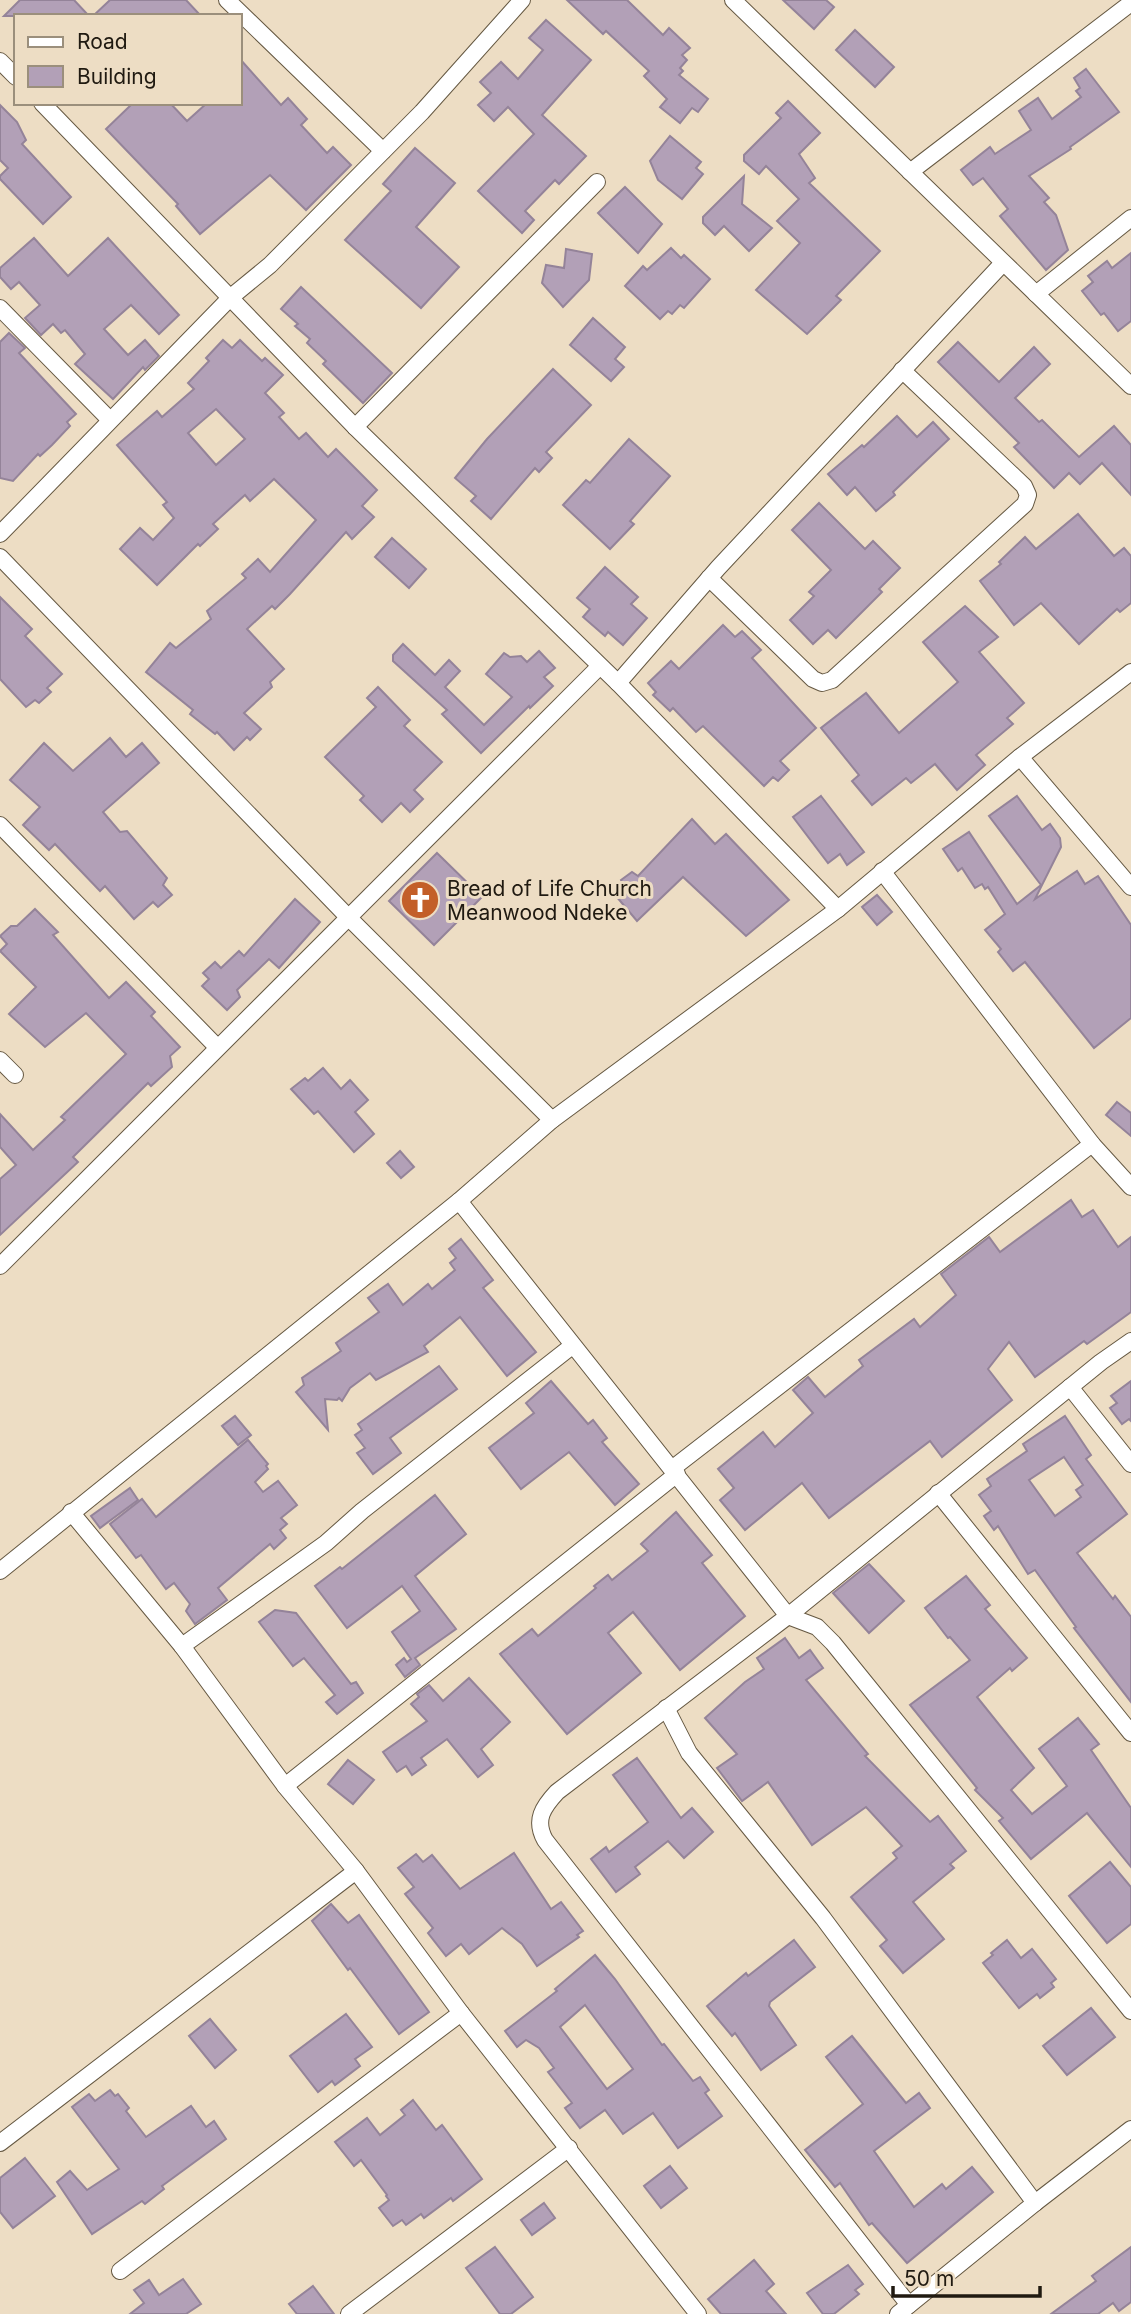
<svg xmlns="http://www.w3.org/2000/svg" width="1131" height="2314" font-family="Inter,sans-serif">
	<style>
		.building { fill: #b2a0b7; stroke: #948399; stroke-width: 2; fill-rule: evenodd }
		.lines { fill: none; stroke-linecap: round; stroke-linejoin: round }
		.minor-casing { stroke: #655842; stroke-width: 18 }
		.minor { stroke: #fff; stroke-width: 16 }
		.labels { text-anchor: middle; dominant-baseline: central; stroke-width: 6; stroke-linejoin: round; paint-order: stroke }
		.poi-label { font-size: 21px; fill: #201a11; stroke: #edddc4; text-anchor: start }
	</style>
	<rect width="100%" height="100%" fill="#edddc4"/>
	<g class="building">
		<polygon points="20,0 74,0 89,16 4,16"/>
		<polygon points="110,0 186,0 201,16 93,16"/>
		<polygon points="567,0 627,0 663,35 669,28 690,48 682,55 687,60 680,68 683,71 679,75 708,99 698,112 692,108 680,123 660,107 667,99 644,76 649,71 606,31 603,34"/>
		<polygon points="783,0 826,0 834,7 814,29"/>
		<polygon points="546,20 591,60 542,115 586,156 559,184 555,180 525,211 534,220 522,233 478,191 534,134 508,107 494,121 478,105 491,93 480,82 501,62 518,79 543,50 529,38"/>
		<polygon points="855,30 894,67 875,87 836,50"/>
		<polygon points="240,59 281,105 288,98 307,119 301,125 327,153 333,147 351,165 306,210 270,175 200,234 176,206 178,204 106,129 133,103 170,103 187,121 207,103 240,103"/>
		<polygon points="1086,69 1119,112 1070,147 1071,149 1029,176 1049,198 1044,202 1056,215 1068,250 1046,270 1000,216 1008,209 983,178 973,185 961,170 990,147 995,154 1031,130 1019,111 1038,98 1052,119 1081,97 1076,91 1080,88 1074,78"/>
		<polygon points="788,101 820,133 799,154 815,178 809,183 880,251 836,296 841,300 807,334 756,290 800,243 777,221 799,199 766,166 759,174 744,161 744,155 781,118 776,113"/>
		<polygon points="0,105 17,122 26,140 22,144 71,197 43,224 0,179 0,176 8,168 0,160"/>
		<polygon points="670,136 701,162 696,168 703,174 682,199 658,180 650,161"/>
		<polygon points="415,148 455,183 416,227 459,267 421,308 345,240 391,191 383,184"/>
		<polygon points="744,176 742,204 772,228 749,251 724,226 715,235 703,223 703,217"/>
		<polygon points="625,187 662,224 638,253 598,213"/>
		<polygon points="34,238 68,276 108,238 179,315 159,334 131,305 104,329 128,355 145,340 159,356 145,370 143,367 113,399 75,364 85,354 65,330 61,333 53,324 41,335 25,318 40,305 19,282 11,289 0,277 0,268"/>
		<polygon points="671,248 681,258 684,255 710,279 684,308 680,305 672,314 668,311 660,319 625,286 643,266 647,270"/>
		<polygon points="566,249 592,254 589,280 563,307 542,283 546,265 564,268"/>
		<polygon points="1131,253 1131,321 1118,331 1104,313 1101,315 1082,291 1093,282 1088,276 1107,261 1112,268"/>
		<polygon points="301,287 392,373 363,403 323,364 326,361 307,343 310,339 295,326 298,324 281,309"/>
		<polygon points="593,318 625,347 615,359 624,367 611,381 570,345"/>
		<polygon points="9,333 25,348 19,353 76,414 67,422 70,426 52,445 40,456 38,454 13,481 0,478 0,342"/>
		<path d="M223 340 232 348 240 340 262 361 265 358 283 375 265 393 284 413 279 417 299 439 306 433 328 457 336 449 377 490 362 506 374 517 352 539 346 532 290 594 275 609 272 606 247 629 284 669 270 682 272 687 244 713 261 729 250 740 247 737 234 750 217 732 215 734 190 714 193 710 146 672 170 643 176 648 211 619 207 611 246 578 242 574 258 559 270 572 316 520 274 479 250 501 245 495 213 524 218 529 200 546 198 544 157 585 120 549 140 528 153 540 174 518 163 505 167 502 117 445 157 411 162 417 194 389 188 383 209 361 206 358ZM216 409 245 439 216 465 188 433Z"/>
		<polygon points="958,342 999,382 1034,347 1050,364 1015,398 1039,422 1042,420 1079,457 1114,426 1131,445 1131,495 1102,463 1080,484 1069,473 1054,488 1014,447 1019,443 938,362"/>
		<polygon points="553,369 591,405 546,452 552,458 539,472 535,468 491,519 471,501 476,496 455,478 487,439"/>
		<polygon points="897,416 917,437 933,422 949,439 893,492 895,495 876,511 855,487 847,495 828,474 862,445 864,447"/>
		<polygon points="629,439 670,476 630,521 634,524 610,549 563,505 586,480 590,483"/>
		<polygon points="819,503 865,549 873,541 900,568 879,589 882,592 836,638 828,630 813,644 790,620 814,596 809,592 831,570 792,530"/>
		<polygon points="1078,514 1114,556 1124,548 1131,556 1131,603 1120,612 1117,609 1079,644 1041,603 1014,625 980,581 1001,564 999,562 1025,537 1036,549"/>
		<polygon points="392,538 426,569 409,588 375,557"/>
		<polygon points="605,567 638,597 631,604 647,618 623,645 608,632 605,636 583,617 590,609 577,598"/>
		<polygon points="0,597 32,629 25,636 62,674 47,688 51,692 39,703 35,700 26,707 0,679"/>
		<polygon points="965,606 998,637 979,652 1024,703 1007,718 1013,724 976,755 985,765 957,790 935,764 911,783 906,778 872,805 852,781 859,775 821,728 866,693 899,733 958,682 923,642"/>
		<polygon points="723,625 735,637 742,631 761,650 752,658 816,728 780,761 789,770 778,781 773,777 764,786 703,726 696,732 673,708 670,711 653,695 656,692 648,683 671,661 679,669"/>
		<polygon points="403,644 435,675 449,660 460,671 445,687 484,725 512,697 486,674 504,653 510,657 521,656 527,662 539,651 555,668 544,677 553,686 530,708 529,706 481,753 442,714 447,710 393,661 393,655"/>
		<polygon points="378,687 410,720 404,726 442,762 414,790 423,799 410,812 401,803 382,822 360,800 364,796 325,757 376,707 367,698"/>
		<polygon points="110,738 126,757 142,743 159,763 103,812 120,832 127,831 167,878 163,885 172,895 158,907 153,902 134,919 105,886 100,891 55,844 49,850 23,825 40,807 10,780 44,743 73,771"/>
		<polygon points="821,796 864,852 847,865 840,854 828,863 793,817"/>
		<polygon points="1017,796 1042,830 1050,824 1060,838 1061,847 1035,899 1077,871 1085,884 1098,876 1131,925 1131,1018 1094,1048 1025,962 1013,971 998,952 1001,949 985,930 1005,914 988,887 985,889 982,884 975,888 962,868 958,871 943,849 969,832 1017,904 1041,885 989,816"/>
		<polygon points="692,819 715,844 726,834 789,900 746,936 683,877 637,921 616,896 625,888 621,880 632,872 638,876"/>
		<polygon points="437,853 482,897 434,945 389,901"/>
		<polygon points="877,895 892,912 877,925 862,907"/>
		<polygon points="295,899 320,922 279,968 269,959 237,990 240,997 227,1010 202,986 209,979 203,973 215,962 221,968 239,951 244,956"/>
		<polygon points="35,909 58,932 53,935 109,998 126,982 155,1012 151,1016 180,1047 170,1056 172,1067 151,1086 148,1083 73,1157 78,1162 0,1235 0,1179 16,1165 0,1147 0,1114 33,1150 65,1120 61,1117 126,1054 86,1013 45,1047 9,1014 36,987 0,951 7,944 0,936 11,926 17,926"/>
		<polygon points="323,1068 341,1089 350,1080 368,1100 355,1112 374,1134 354,1152 318,1111 314,1114 291,1089 305,1078 308,1081"/>
		<polygon points="1117,1102 1131,1113 1131,1136 1106,1115"/>
		<polygon points="400,1151 414,1167 401,1178 387,1163"/>
		<polygon points="1071,1200 1082,1217 1093,1210 1118,1247 1131,1237 1131,1312 1087,1344 1084,1341 1035,1377 1009,1342 988,1369 1012,1400 942,1457 930,1441 829,1518 802,1483 745,1530 720,1500 734,1488 718,1469 763,1432 775,1447 813,1413 793,1390 808,1377 825,1397 863,1366 859,1360 914,1319 920,1327 956,1295 941,1274 989,1237 1000,1252"/>
		<polygon points="461,1239 493,1280 483,1288 536,1352 507,1376 460,1317 424,1346 428,1352 376,1380 370,1373 350,1388 342,1401 339,1398 337,1400 325,1399 328,1430 296,1392 304,1385 302,1378 341,1351 336,1343 379,1312 368,1298 388,1284 403,1305 428,1284 432,1289 455,1270 450,1263 456,1258 449,1249"/>
		<polygon points="439,1366 457,1389 390,1438 401,1453 373,1474 357,1453 365,1448 355,1435 362,1430 358,1424"/>
		<polygon points="551,1381 588,1424 593,1420 607,1438 602,1442 639,1484 615,1505 569,1452 521,1489 489,1448 534,1413 526,1403"/>
		<polygon points="1131,1381 1131,1421 1129,1419 1122,1424 1110,1408 1117,1403 1111,1396"/>
		<polygon points="235,1416 251,1435 238,1445 222,1426"/>
		<path d="M1065 1416 1091 1455 1086 1459 1127 1514 1077 1553 1113 1599 1115 1596 1131 1617V1702L1074 1628 1076 1627 1035 1570 1028 1574 998 1526 994 1530 984 1516 991 1511 979 1495 991 1486 987 1479 1027 1451 1023 1444ZM1064 1457 1083 1485 1076 1490 1081 1497 1055 1516 1029 1480Z"/>
		<polygon points="248,1440 268,1464 266,1466 268,1469 255,1482 263,1492 278,1481 297,1505 281,1518 287,1524 280,1530 286,1538 274,1549 270,1544 218,1588 227,1600 195,1624 186,1611 190,1604 174,1583 166,1589 141,1555 136,1558 110,1524 142,1499 156,1517"/>
		<polygon points="130,1488 138,1500 100,1528 91,1516"/>
		<polygon points="435,1495 466,1534 415,1576 456,1629 415,1658 420,1665 405,1677 396,1665 404,1658 407,1662 411,1659 392,1632 420,1611 402,1586 347,1628 315,1586 340,1567 342,1569"/>
		<polygon points="676,1512 712,1555 702,1563 745,1616 680,1670 633,1612 608,1633 641,1673 567,1734 500,1654 532,1629 538,1636 596,1588 594,1586 608,1575 612,1580 648,1551 641,1544"/>
		<polygon points="869,1564 904,1601 869,1633 833,1593"/>
		<polygon points="966,1576 990,1605 985,1609 1027,1658 1012,1671 1010,1668 977,1697 1034,1768 1011,1790 1032,1814 1067,1786 1039,1749 1078,1718 1099,1744 1091,1750 1131,1808 1131,1867 1087,1813 1031,1859 999,1821 1003,1818 975,1790 977,1788 910,1705 970,1660 950,1637 948,1638 925,1608"/>
		<polygon points="275,1610 296,1613 351,1684 356,1682 363,1693 337,1714 326,1702 335,1695 304,1658 293,1666 259,1622"/>
		<polygon points="785,1638 799,1658 810,1650 823,1668 806,1680 868,1754 865,1756 930,1822 938,1816 966,1851 950,1864 954,1868 913,1902 944,1939 903,1973 880,1946 887,1940 851,1897 897,1858 893,1853 902,1846 866,1807 812,1845 768,1782 742,1801 717,1768 737,1754 705,1718 745,1682 764,1669 757,1658"/>
		<polygon points="469,1678 510,1722 481,1749 493,1765 478,1777 447,1739 421,1758 426,1765 412,1775 406,1766 397,1772 383,1752 427,1721 411,1704 419,1697 417,1694 429,1685 443,1701"/>
		<polygon points="637,1758 681,1818 692,1808 713,1832 684,1858 668,1841 635,1867 640,1874 616,1892 591,1859 606,1847 609,1852 648,1822 613,1775"/>
		<polygon points="348,1760 374,1780 353,1804 328,1784"/>
		<polygon points="514,1853 551,1909 561,1902 583,1931 577,1935 579,1937 537,1966 522,1944 502,1928 469,1954 461,1944 446,1956 428,1933 433,1928 405,1894 414,1887 398,1868 416,1854 423,1862 432,1855 460,1889"/>
		<polygon points="1110,1862 1131,1887 1131,1924 1107,1943 1069,1896"/>
		<polygon points="331,1904 348,1923 359,1915 429,2012 399,2034 350,1968 348,1970 312,1921"/>
		<polygon points="794,1940 815,1967 770,2002 769,2006 796,2045 761,2070 735,2033 732,2036 707,2006 746,1973 748,1976"/>
		<polygon points="1007,1940 1021,1958 1032,1949 1056,1979 1051,1983 1054,1987 1040,1998 1037,1994 1019,2008 983,1963 993,1955 991,1953"/>
		<path d="M595 1955 615 1979 662 2045 664 2044 693 2081 700 2077 709 2090 705 2093 722 2116 678 2148 653 2113 623 2134 605 2110 580 2128 565 2108 572 2103 548 2072 554 2068 539 2048 526 2040 517 2047 505 2031 557 1991 555 1989ZM585 2005 633 2069 607 2089 560 2027Z"/>
		<polygon points="1091,2008 1115,2037 1067,2075 1043,2046"/>
		<polygon points="346,2014 372,2047 355,2059 360,2066 335,2085 332,2081 318,2092 290,2056"/>
		<polygon points="210,2019 236,2050 215,2068 189,2036"/>
		<polygon points="852,2036 906,2103 919,2093 930,2108 874,2151 914,2207 942,2184 946,2189 972,2167 993,2192 907,2263 872,2223 869,2225 840,2183 835,2187 805,2150 863,2104 826,2057"/>
		<polygon points="110,2090 115,2096 118,2094 129,2108 126,2111 146,2137 191,2106 206,2127 214,2121 226,2139 162,2186 164,2189 145,2204 142,2201 92,2234 57,2182 70,2171 87,2190 119,2169 72,2107 89,2094 95,2101"/>
		<polygon points="413,2100 436,2130 442,2125 482,2179 453,2201 451,2198 424,2218 421,2214 406,2225 402,2220 393,2226 379,2208 389,2200 386,2196 387,2195 361,2160 354,2166 335,2142 367,2118 380,2135 405,2115 401,2110"/>
		<polygon points="25,2158 55,2196 13,2228 0,2212 0,2178"/>
		<polygon points="670,2166 687,2188 661,2208 644,2186"/>
		<polygon points="544,2203 555,2218 532,2235 521,2220"/>
		<polygon points="495,2247 533,2297 511,2314 500,2314 466,2268"/>
		<polygon points="1131,2247 1131,2302 1119,2311 1113,2303 1098,2314 1051,2314 1096,2281 1092,2276"/>
		<polygon points="754,2260 774,2284 766,2291 786,2314 721,2314 708,2299"/>
		<polygon points="848,2265 863,2284 855,2290 859,2294 834,2314 823,2314 807,2293"/>
		<polygon points="183,2279 201,2304 186,2314 130,2314 144,2303 134,2290 149,2280 159,2295"/>
		<polygon points="313,2286 334,2314 297,2314 289,2304"/>
	</g>
	<g class="lines">
		<g class="minor-casing">
			<g id="minor">
				<polyline points="227,0 383,151"/>
				<polyline points="733,0 1131,386"/>
				<polyline points="0,61 16,77"/>
				<polyline points="42,103 355,427 618,683 838,909"/>
				<polyline points="910,172 1131,3"/>
				<polyline points="1036,294 1131,218"/>
				<polyline points="0,308 110,420"/>
				<polyline points="355,427 597,182"/>
				<polyline points="0,534 231,297 270,265 422,112 522,0"/>
				<polyline points="0,557 348,917 552,1120"/>
				<polyline points="709,578 813,679 822,683 832,680 1025,504 1028,495 1024,486 902,370"/>
				<polyline points="618,683 718,568 1003,263"/>
				<polyline points="1020,757 1131,887"/>
				<polyline points="0,825 217,1047"/>
				<polyline points="882,871 1092,1144 1131,1187"/>
				<polyline points="0,1060 15,1075"/>
				<polyline points="459,1201 788,1616 817,1627 833,1643 1131,2011"/>
				<polyline points="0,1266 599,667"/>
				<polyline points="1070,1387 1131,1464"/>
				<polyline points="673,1468 1092,1144"/>
				<polyline points="938,1493 1131,1733"/>
				<polyline points="71,1512 182,1646 285,1786 356,1871 461,2013 698,2314"/>
				<polyline points="0,1571 459,1201 552,1120 838,909 1020,757 1131,672"/>
				<polyline points="182,1646 326,1543 362,1511 572,1346"/>
				<polyline points="666,1708 689,1753 823,1918 1035,2203"/>
				<polyline points="285,1786 677,1474"/>
				<polyline points="0,2143 356,1871"/>
				<polyline points="120,2271 461,2013"/>
				<path d="M909 2305 545 1840C534 1820 543 1807 557 1792L788 1616 1101 1362 1131 1341"/>
				<polyline points="349,2314 569,2148"/>
				<polyline points="898,2314 1035,2203 1131,2129"/>
			</g>
		</g>
		<use href="#minor" class="minor"/>
	</g>
	<defs>
		<g id="church-disc" transform="scale(2.0125)"><circle r="9.5" fill="#c35f29" stroke="#edddc4"/><path d="M-1.2-6h2.4v3.5h3.3v2.4h-3.3V6h-2.4V-.1h-3.3v-2.4h3.3Z" fill="#fff"/></g>
	</defs>
	<g fill-rule="evenodd">
		<use href="#church-disc" x="420" y="900"/>
	</g>
	<g class="labels">
		<g class="poi-label">
			<text x="447" y="888">Bread of Life Church<tspan x="447" dy="24">Meanwood Ndeke</tspan></text>
		</g>
	</g>
	<rect x="14" y="14" width="228" height="91" fill="#edddc4" stroke="#9b8f7c" stroke-width="2"/>
	<rect x="28" y="37" width="35" height="10" fill="#ffffff" stroke="#9b8f7c" stroke-width="2"/>
	<text x="77" y="49" font-size="21" fill="#201a11">Road</text>
	<rect x="28" y="66" width="35" height="21" fill="#b2a0b7" stroke="#9b8f7c" stroke-width="2"/>
	<text x="77" y="84" font-size="21" fill="#201a11">Building</text>
	<path d="M893 2286v10h147v-10" fill="none" stroke="#201a11" stroke-width="3.5"/>
	<text x="904" y="2286" font-size="21" fill="#201a11" stroke="#edddc4" stroke-width="5" paint-order="stroke">50 m</text>
</svg>
